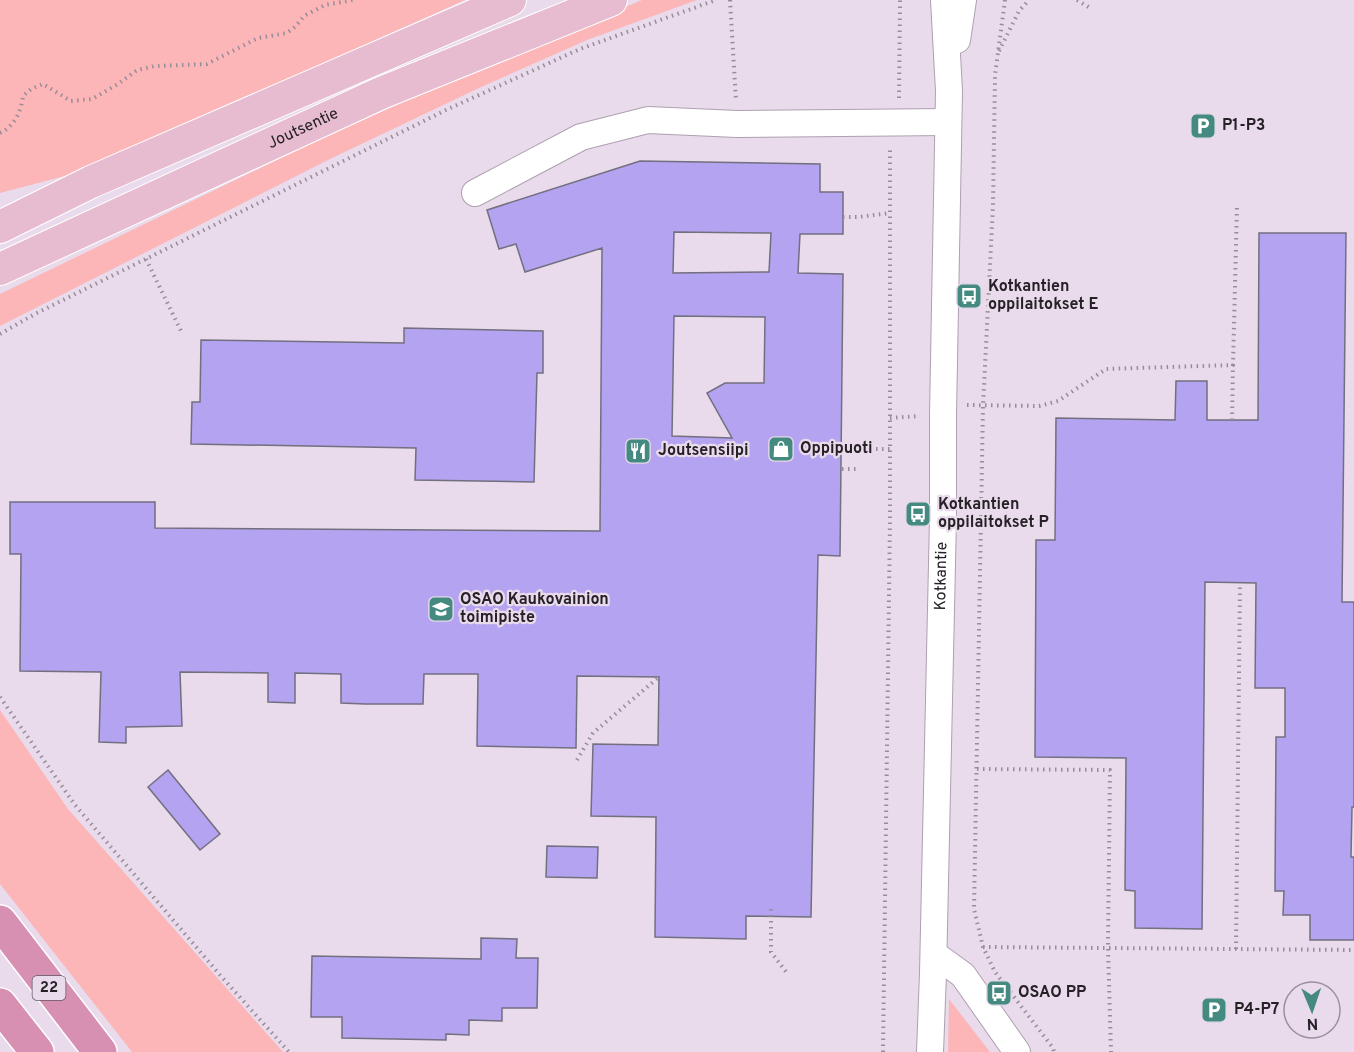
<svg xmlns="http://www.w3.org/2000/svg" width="1354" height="1052" font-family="Overpass,sans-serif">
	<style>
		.green { fill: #fcb6b8 }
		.building { fill: #b4a3f0; stroke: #726f7f; stroke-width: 1.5; fill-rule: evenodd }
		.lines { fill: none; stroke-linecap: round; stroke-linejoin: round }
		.minor-casing { stroke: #ada0af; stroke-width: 28 }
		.major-casing { stroke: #fff; stroke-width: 34 }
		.highway-casing { stroke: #fff; stroke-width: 36 }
		.path { stroke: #978d98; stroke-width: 4; stroke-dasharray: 1.5 4.5; stroke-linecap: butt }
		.minor { stroke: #fff; stroke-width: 26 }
		.major { stroke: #e7bcd1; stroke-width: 32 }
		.highway { stroke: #d790b2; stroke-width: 33 }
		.labels { text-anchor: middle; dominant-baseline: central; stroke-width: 4.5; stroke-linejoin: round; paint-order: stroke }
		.shield { fill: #e9dbeb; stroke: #605962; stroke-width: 1.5 }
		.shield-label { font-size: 15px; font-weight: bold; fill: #262127 }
		.poi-label { font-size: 16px; font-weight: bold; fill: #262127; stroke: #e9dbeb; text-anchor: start }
		.street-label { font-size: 16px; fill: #262127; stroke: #e9dbeb }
	</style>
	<rect width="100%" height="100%" fill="#e9dbeb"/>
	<g class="green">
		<polygon points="0,0 465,0 80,172 0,193"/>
		<polygon points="642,0 697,0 587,40 479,88 328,160 0,326 0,294 318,140 473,71"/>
		<polygon points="0,710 68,809 283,1052 132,1052 0,884"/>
		<polygon points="949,999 990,1052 948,1052"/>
	</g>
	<g class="building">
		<path d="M640 161 820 164V192H843V234H800L798 273 843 274 840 556 818 555 811 917 746 916V939L655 937 656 817 591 816 593 744 658 745 659 677 577 676 576 748 477 746 478 674H424L423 704H365L341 703V674L295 673V703L268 702V673L180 672 182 726 126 727V743L99 742 101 672 20 671 21 554H10V502H155V528L600 531 602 248 525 272 516 244 499 249 487 210ZM674 232 771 233 769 272 673 273ZM674 316 765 317 764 383H725L707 393 732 438 672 436Z"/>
		<polygon points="1259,233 1346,233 1342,602 1354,602 1354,807 1352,807 1351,857 1354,857 1354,940 1310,940 1310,915 1283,915 1284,891 1275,891 1276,737 1285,737 1285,688 1255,688 1256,583 1205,582 1202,929 1135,928 1135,891 1125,890 1126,758 1035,757 1036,540 1055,540 1056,418 1175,420 1176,381 1207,381 1207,420 1258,420"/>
		<polygon points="404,328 543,331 543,373 537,373 534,482 415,480 416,448 191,444 192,402 200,402 201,340 404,343"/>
		<polygon points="168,770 220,834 200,850 148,787"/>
		<polygon points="547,846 598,847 597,878 546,877"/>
		<polygon points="481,938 517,939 516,958 538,958 537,1008 502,1008 502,1021 469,1020 469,1035 446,1034 446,1040 342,1038 342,1017 311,1017 312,956 481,959"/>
	</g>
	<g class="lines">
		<g class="minor-casing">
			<g id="minor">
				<polyline points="957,40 963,0"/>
				<polyline points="475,193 581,137 648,120 737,124 948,122"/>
				<polyline points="934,954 963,975 1017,1052"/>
				<path id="s1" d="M930 1052 933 973 943 518V415L949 91 944 0"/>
			</g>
		</g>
		<g class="major-casing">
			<g id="major">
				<polyline points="0,227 91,182 510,0"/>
				<path id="s2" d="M0 269 381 93 611 0"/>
			</g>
		</g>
		<g class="highway-casing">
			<g id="highway">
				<polyline points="0,922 100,1052"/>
				<polyline points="0,1005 37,1052"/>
			</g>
		</g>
		<g class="path">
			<polyline points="730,0 736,101"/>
			<polyline points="1005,0 995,75 993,205 983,406 974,909 983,947 995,972 1053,1048 1054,1052"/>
			<polyline points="1077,0 1090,8"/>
			<polyline points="999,51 1019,11 1029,0"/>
			<polyline points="899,98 900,0"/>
			<path d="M0 133C15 126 21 111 23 96L31 89 43 84 71 101 92 99 118 84 137 70 155 66 207 64 258 38 287 33 296 26 304 16 325 5 353 0"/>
			<polyline points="843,217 858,217 890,213"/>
			<polyline points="146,259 181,331"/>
			<polyline points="0,334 35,314 446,110 580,49 716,0"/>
			<polyline points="967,405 1039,406 1058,401 1106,369 1233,365 1237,206"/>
			<polyline points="890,418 920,416"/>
			<polyline points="1232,420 1233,365"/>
			<polyline points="858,449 890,449"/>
			<polyline points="842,469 858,469"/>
			<polyline points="0,697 75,805 220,975 289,1052"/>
			<polyline points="577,760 593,733 659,677"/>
			<polyline points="977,769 1110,770 1108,947 1111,1052"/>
			<polyline points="771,909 771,952 787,973"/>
			<polyline points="983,947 1354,950"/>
			<polyline points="1236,949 1240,583"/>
			<polyline points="883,1052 890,519 890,147"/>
		</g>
		<use href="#minor" class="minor"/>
		<use href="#major" class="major"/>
		<use href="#highway" class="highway"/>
	</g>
	<defs>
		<g id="parking-square" transform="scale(1.35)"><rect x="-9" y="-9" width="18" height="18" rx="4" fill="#448a80" stroke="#e9dbeb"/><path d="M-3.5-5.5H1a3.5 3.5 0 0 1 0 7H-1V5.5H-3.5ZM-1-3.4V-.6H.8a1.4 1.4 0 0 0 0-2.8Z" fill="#fff"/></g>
		<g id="bus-square" transform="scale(1.35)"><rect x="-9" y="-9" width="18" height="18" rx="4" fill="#448a80" stroke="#e9dbeb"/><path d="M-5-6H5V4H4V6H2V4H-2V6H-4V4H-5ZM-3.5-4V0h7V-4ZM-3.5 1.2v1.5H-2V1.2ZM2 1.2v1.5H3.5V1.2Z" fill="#fff"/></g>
		<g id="shop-square" transform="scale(1.35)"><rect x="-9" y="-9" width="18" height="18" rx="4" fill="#448a80" stroke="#e9dbeb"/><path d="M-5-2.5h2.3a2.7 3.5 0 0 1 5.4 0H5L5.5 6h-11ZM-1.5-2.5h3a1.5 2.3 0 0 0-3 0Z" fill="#fff"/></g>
		<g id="restaurant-square" transform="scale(1.35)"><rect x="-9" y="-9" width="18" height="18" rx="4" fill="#448a80" stroke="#e9dbeb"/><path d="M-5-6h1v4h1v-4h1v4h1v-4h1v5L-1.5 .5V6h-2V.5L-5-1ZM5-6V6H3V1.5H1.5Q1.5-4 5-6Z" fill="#fff"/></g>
		<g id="school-square" transform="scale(1.35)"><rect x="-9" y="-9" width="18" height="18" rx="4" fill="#448a80" stroke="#e9dbeb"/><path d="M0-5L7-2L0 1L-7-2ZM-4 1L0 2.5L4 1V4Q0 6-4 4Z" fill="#fff"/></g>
	</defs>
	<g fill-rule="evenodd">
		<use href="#parking-square" x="1203" y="126"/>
		<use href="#bus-square" x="969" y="296"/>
		<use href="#shop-square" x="781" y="449"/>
		<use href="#restaurant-square" x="638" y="451"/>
		<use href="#bus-square" x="918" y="514"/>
		<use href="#school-square" x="441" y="609"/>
		<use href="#bus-square" x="999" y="993"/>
		<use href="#parking-square" x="1214" y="1010"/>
	</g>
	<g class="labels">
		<rect class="shield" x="32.5" y="976" width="33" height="24" rx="4.5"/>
		<g class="shield-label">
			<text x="49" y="988">22</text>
		</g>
		<g class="poi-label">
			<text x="1222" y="126">P1-P3</text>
			<text x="988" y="287">Kotkantien<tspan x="988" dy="18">oppilaitokset E</tspan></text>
			<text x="800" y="449">Oppipuoti</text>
			<text x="658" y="451">Joutsensiipi</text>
			<text x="938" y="505">Kotkantien<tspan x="938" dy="18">oppilaitokset P</tspan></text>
			<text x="460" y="600">OSAO Kaukovainion<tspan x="460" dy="18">toimipiste</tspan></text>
			<text x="1018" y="993">OSAO PP</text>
			<text x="1234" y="1010">P4-P7</text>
		</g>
		<g class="street-label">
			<text stroke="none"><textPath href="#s2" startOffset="334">Joutsentie</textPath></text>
			<text stroke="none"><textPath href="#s1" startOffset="476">Kotkantie</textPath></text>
		</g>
	</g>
	<g transform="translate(1312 1010) rotate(178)"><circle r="28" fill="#e9dbeb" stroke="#9b919d" stroke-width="1.5"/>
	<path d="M0-4.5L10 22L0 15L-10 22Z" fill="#448a80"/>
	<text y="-9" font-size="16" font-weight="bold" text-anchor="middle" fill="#262127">N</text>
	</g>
</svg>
